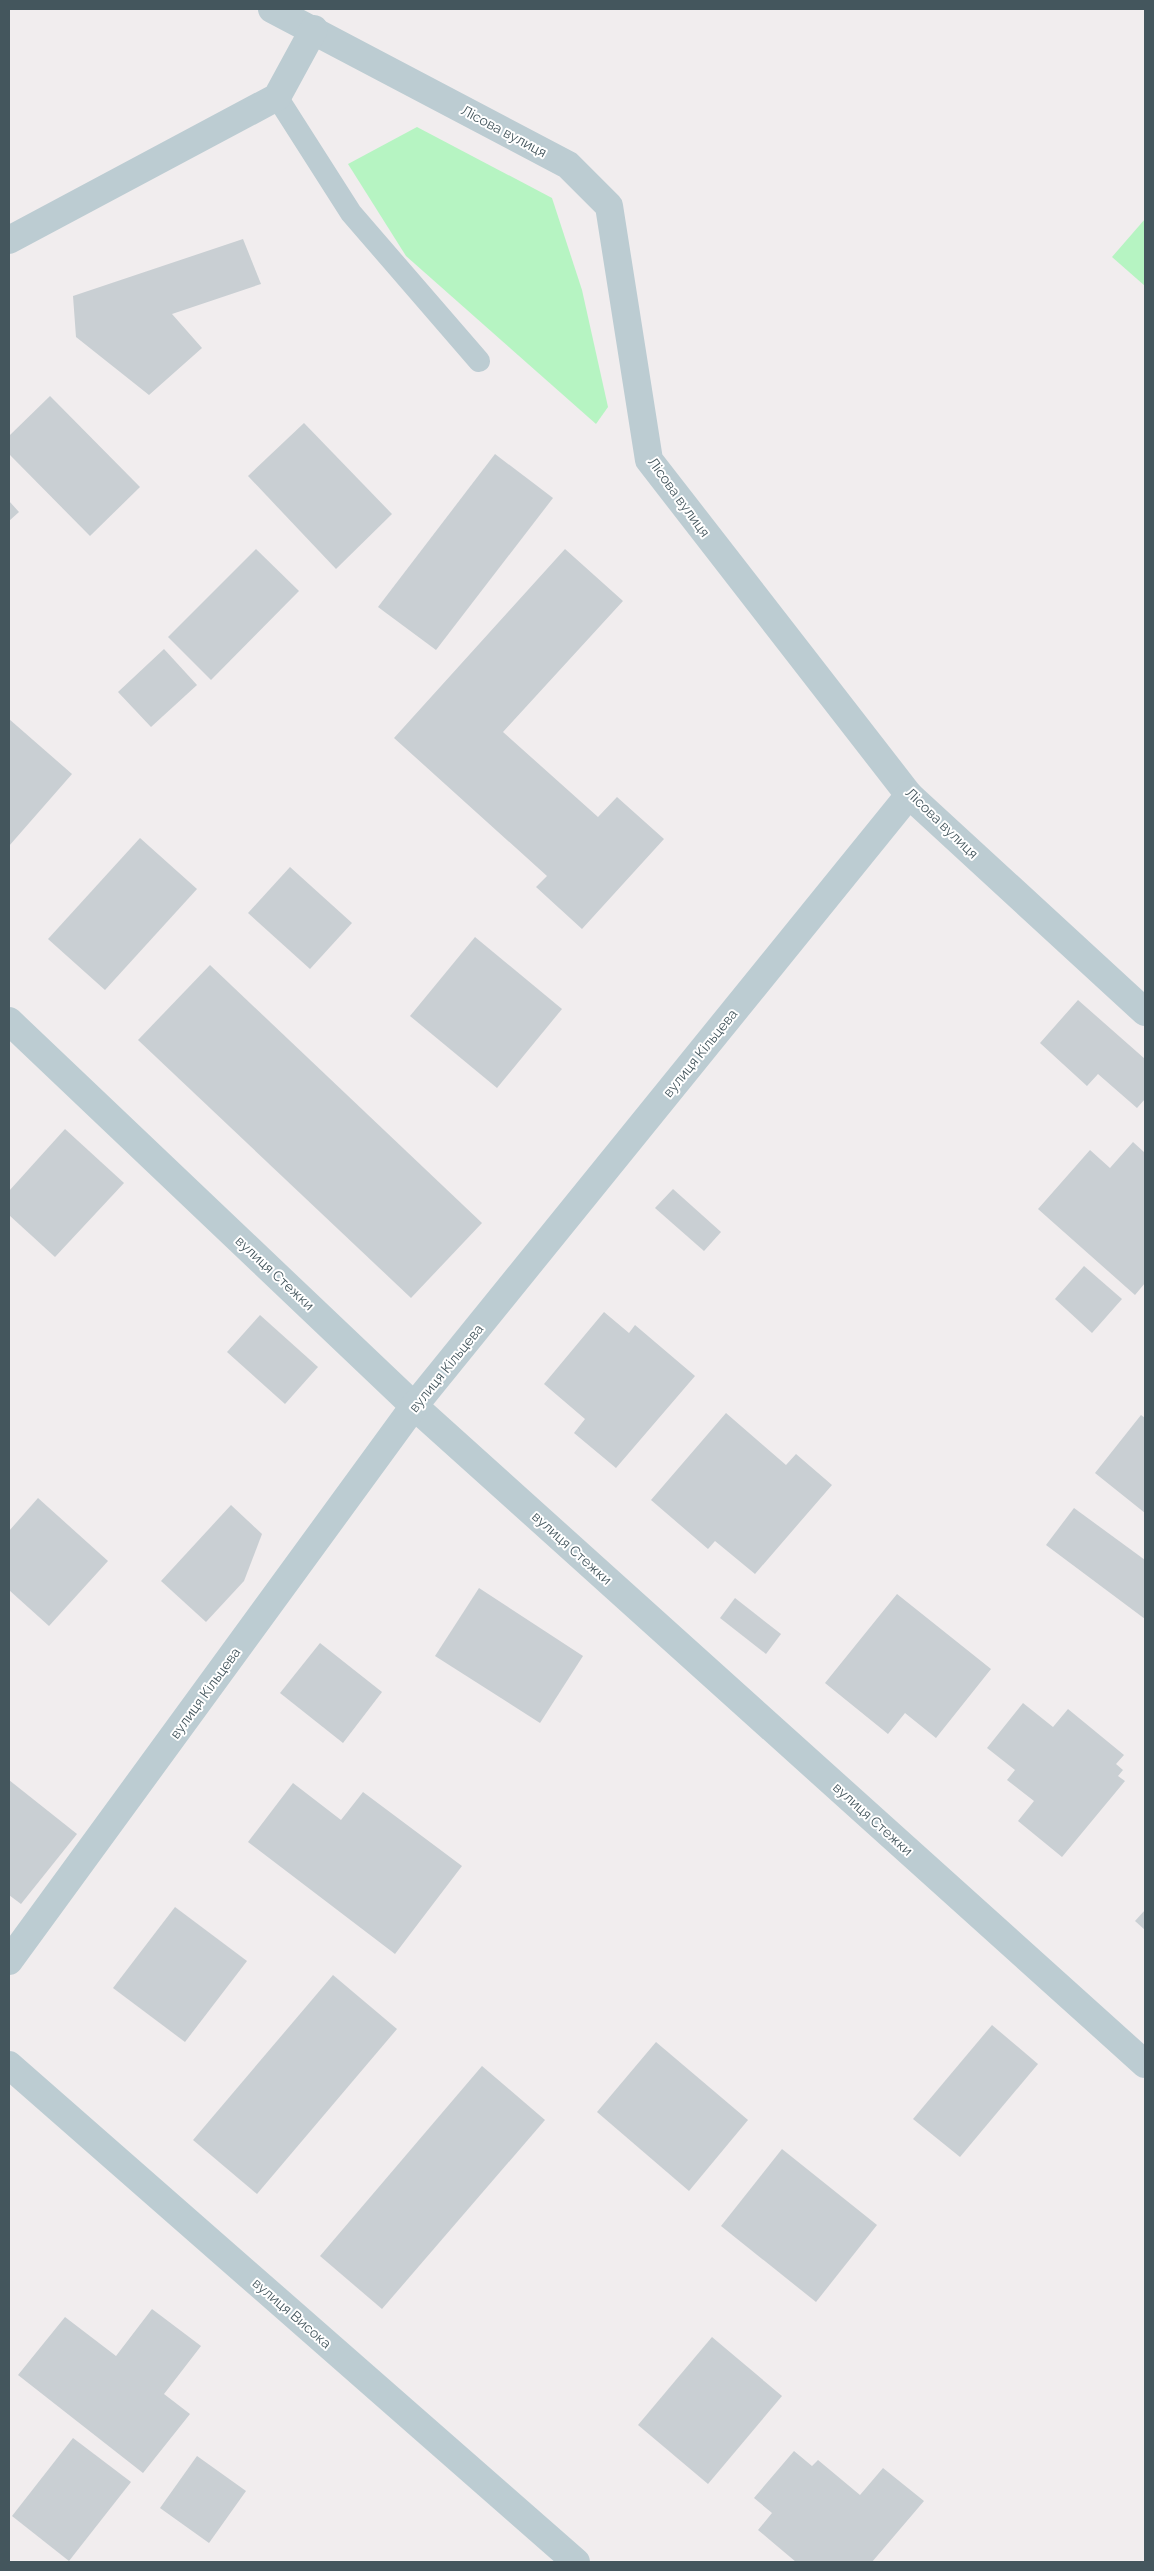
<svg xmlns="http://www.w3.org/2000/svg" width="1154" height="2571" font-family="Raleway,sans-serif">
	<style>
		.green { fill: #b6f4c2 }
		.building { fill: #c9cfd3 }
		.lines { fill: none; stroke-linecap: round; stroke-linejoin: round }
		.lane { stroke: #bcccd2; stroke-width: 22 }
		.street { stroke: #bcccd2; stroke-width: 28 }
		.labels { text-anchor: middle; dominant-baseline: central; stroke-width: 4; stroke-linejoin: round; paint-order: stroke }
		.street-label { font-size: 14px; fill: #44565d; stroke: #fff }
	</style>
	<rect width="100%" height="100%" fill="#f1edee"/>
	<g class="green">
		<polygon points="417,127 552,198 582,290 608,407 596,424 406,256 348,164"/>
		<polygon points="1145,219 1145,286 1112,257"/>
	</g>
	<g class="building">
		<polygon points="243,239 261,284 172,314 202,348 149,395 76,337 73,296"/>
		<polygon points="50,396 140,487 90,536 9,454 9,436"/>
		<polygon points="304,423 392,514 336,569 248,476"/>
		<polygon points="495,454 553,498 436,650 378,607"/>
		<polygon points="9,501 19,512 9,521"/>
		<polygon points="256,549 299,591 211,680 168,637"/>
		<polygon points="565,549 623,601 503,732 598,817 617,797 664,839 582,929 536,887 547,876 394,738"/>
		<polygon points="164,649 197,685 151,727 118,692"/>
		<polygon points="9,719 72,774 9,846"/>
		<polygon points="140,838 197,889 105,990 48,939"/>
		<polygon points="290,867 352,923 310,969 248,913"/>
		<polygon points="475,937 562,1009 497,1088 410,1016"/>
		<polygon points="210,965 482,1223 411,1298 138,1040"/>
		<polygon points="1078,1000 1145,1059 1145,1099 1137,1108 1098,1074 1087,1086 1040,1043"/>
		<polygon points="65,1129 124,1183 55,1257 9,1215 9,1191"/>
		<polygon points="1133,1142 1145,1153 1145,1283 1135,1295 1038,1209 1090,1150 1110,1168"/>
		<polygon points="673,1189 721,1232 704,1251 655,1208"/>
		<polygon points="1084,1266 1122,1299 1092,1333 1055,1299"/>
		<polygon points="604,1312 629,1333 635,1325 695,1376 616,1468 574,1433 585,1419 544,1384"/>
		<polygon points="260,1315 318,1367 285,1404 227,1352"/>
		<polygon points="726,1413 786,1465 796,1454 832,1485 755,1574 715,1541 708,1549 651,1500"/>
		<polygon points="1141,1415 1145,1418 1145,1513 1095,1473"/>
		<polygon points="38,1498 108,1561 49,1626 9,1590 9,1531"/>
		<polygon points="231,1505 262,1534 244,1581 206,1622 161,1581"/>
		<polygon points="1074,1508 1145,1560 1145,1619 1046,1545"/>
		<polygon points="479,1588 583,1656 540,1723 435,1656"/>
		<polygon points="897,1594 991,1669 936,1738 905,1713 888,1734 825,1683"/>
		<polygon points="735,1598 781,1634 766,1654 720,1618"/>
		<polygon points="320,1643 382,1692 343,1743 280,1693"/>
		<polygon points="1023,1703 1053,1727 1068,1709 1124,1755 1116,1764 1123,1770 1118,1776 1125,1781 1062,1857 1018,1821 1034,1801 1007,1780 1015,1770 987,1748"/>
		<polygon points="9,1780 77,1834 21,1904 9,1895"/>
		<polygon points="293,1783 341,1820 363,1792 462,1866 395,1954 248,1842"/>
		<polygon points="175,1907 247,1961 185,2042 113,1988"/>
		<polygon points="1145,1910 1145,1930 1135,1921"/>
		<polygon points="333,1975 397,2029 257,2194 193,2140"/>
		<polygon points="992,2025 1038,2064 960,2157 913,2119"/>
		<polygon points="656,2042 748,2120 689,2191 597,2112"/>
		<polygon points="482,2066 545,2120 382,2309 320,2256"/>
		<polygon points="782,2149 877,2225 816,2302 721,2226"/>
		<polygon points="152,2309 201,2346 164,2394 190,2414 143,2473 18,2375 65,2317 116,2356"/>
		<polygon points="712,2337 782,2396 708,2484 638,2425"/>
		<polygon points="73,2438 131,2482 69,2561 12,2516"/>
		<polygon points="794,2451 812,2466 818,2460 860,2495 883,2468 924,2501 872,2562 796,2562 758,2530 772,2513 754,2498"/>
		<polygon points="197,2456 246,2491 209,2543 160,2508"/>
	</g>
	<g class="lines">
		<polyline class="lane" points="277,97 351,213 479,361"/>
		<g class="street">
			<polyline points="272,9 568,165 609,206 649,460 909,795 1145,1012"/>
			<polyline points="9,240 277,97 314,29"/>
			<polyline points="9,1021 414,1406 1145,2064"/>
			<polyline points="9,1961 414,1406 909,795"/>
			<polyline points="9,2065 576,2562"/>
		</g>
	</g>
	<g class="labels">
		<g class="street-label">
			<text transform="translate(504 131) rotate(28)">Лісова вулиця</text>
			<text transform="translate(679 497) rotate(54)">Лісова вулиця</text>
			<text transform="translate(942 823) rotate(44)">Лісова вулиця</text>
			<text transform="translate(700 1053) rotate(-51)">вулиця Кільцева</text>
			<text transform="translate(275 1273) rotate(43)">вулиця Стежки</text>
			<text transform="translate(446 1368) rotate(-51)">вулиця Кільцева</text>
			<text transform="translate(572 1548) rotate(42)">вулиця Стежки</text>
			<text transform="translate(205 1693) rotate(-54)">вулиця Кільцева</text>
			<text transform="translate(873 1819) rotate(42)">вулиця Стежки</text>
			<text transform="translate(292 2313) rotate(41)">вулиця Висока</text>
		</g>
	</g>
	<rect width="1154" height="2571" fill="none" stroke="#44565d" stroke-width="20"/>
</svg>
